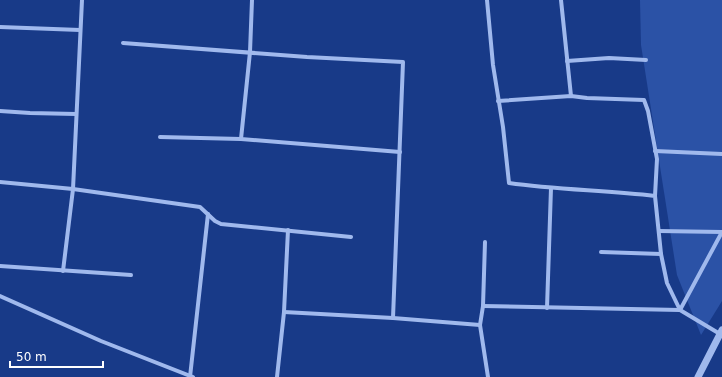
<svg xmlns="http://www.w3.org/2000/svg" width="722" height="377" font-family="'DejaVu Sans',sans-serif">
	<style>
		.green { fill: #2b52a6 }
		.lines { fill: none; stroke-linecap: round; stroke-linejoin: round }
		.minor { stroke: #a0b9ed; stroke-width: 4 }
		.tertiary { stroke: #a0b9ed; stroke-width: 7 }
	</style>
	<rect width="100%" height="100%" fill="#183a88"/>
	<polygon class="green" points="640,0 722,0 722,301 701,335 677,275 641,45"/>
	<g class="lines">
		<g class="minor">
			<polyline points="252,0 250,52 241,139 400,152"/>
			<path d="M487 0 493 65 503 127 509 183C557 190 607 190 655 196L661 254 667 283 680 310"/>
			<polyline points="561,0 571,96"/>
			<polyline points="0,27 80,30"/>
			<polyline points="123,43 307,57 403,62 393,318"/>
			<polyline points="567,61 609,58 646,60"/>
			<polyline points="498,101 571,96 587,98 644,100 648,111 657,159 655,196"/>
			<polyline points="0,111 30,113 76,114"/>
			<polyline points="160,137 241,139"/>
			<polyline points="655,151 722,154"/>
			<polyline points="0,182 73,189 200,207 215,221 221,224 351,237"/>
			<polyline points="659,231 722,232"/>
			<polyline points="485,242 483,306 480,325 488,377"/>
			<polyline points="601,252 661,254"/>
			<polyline points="0,266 131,275"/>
			<polyline points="63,271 73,189 82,0"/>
			<polyline points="0,296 101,341 193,377"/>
			<polyline points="483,306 680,310 720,334"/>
			<polyline points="547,308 551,188"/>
			<polyline points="680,310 722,232"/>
			<polyline points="284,312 393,318 480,325"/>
			<polyline points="190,377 208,214"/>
			<polyline points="277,377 284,312 288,230"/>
		</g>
		<polyline class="tertiary" points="698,377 722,330"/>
	</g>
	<path d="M10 361v6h93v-6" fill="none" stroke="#ffffff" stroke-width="2"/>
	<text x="16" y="361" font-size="12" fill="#ffffff" stroke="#183a88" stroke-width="3" paint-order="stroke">50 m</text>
</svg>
